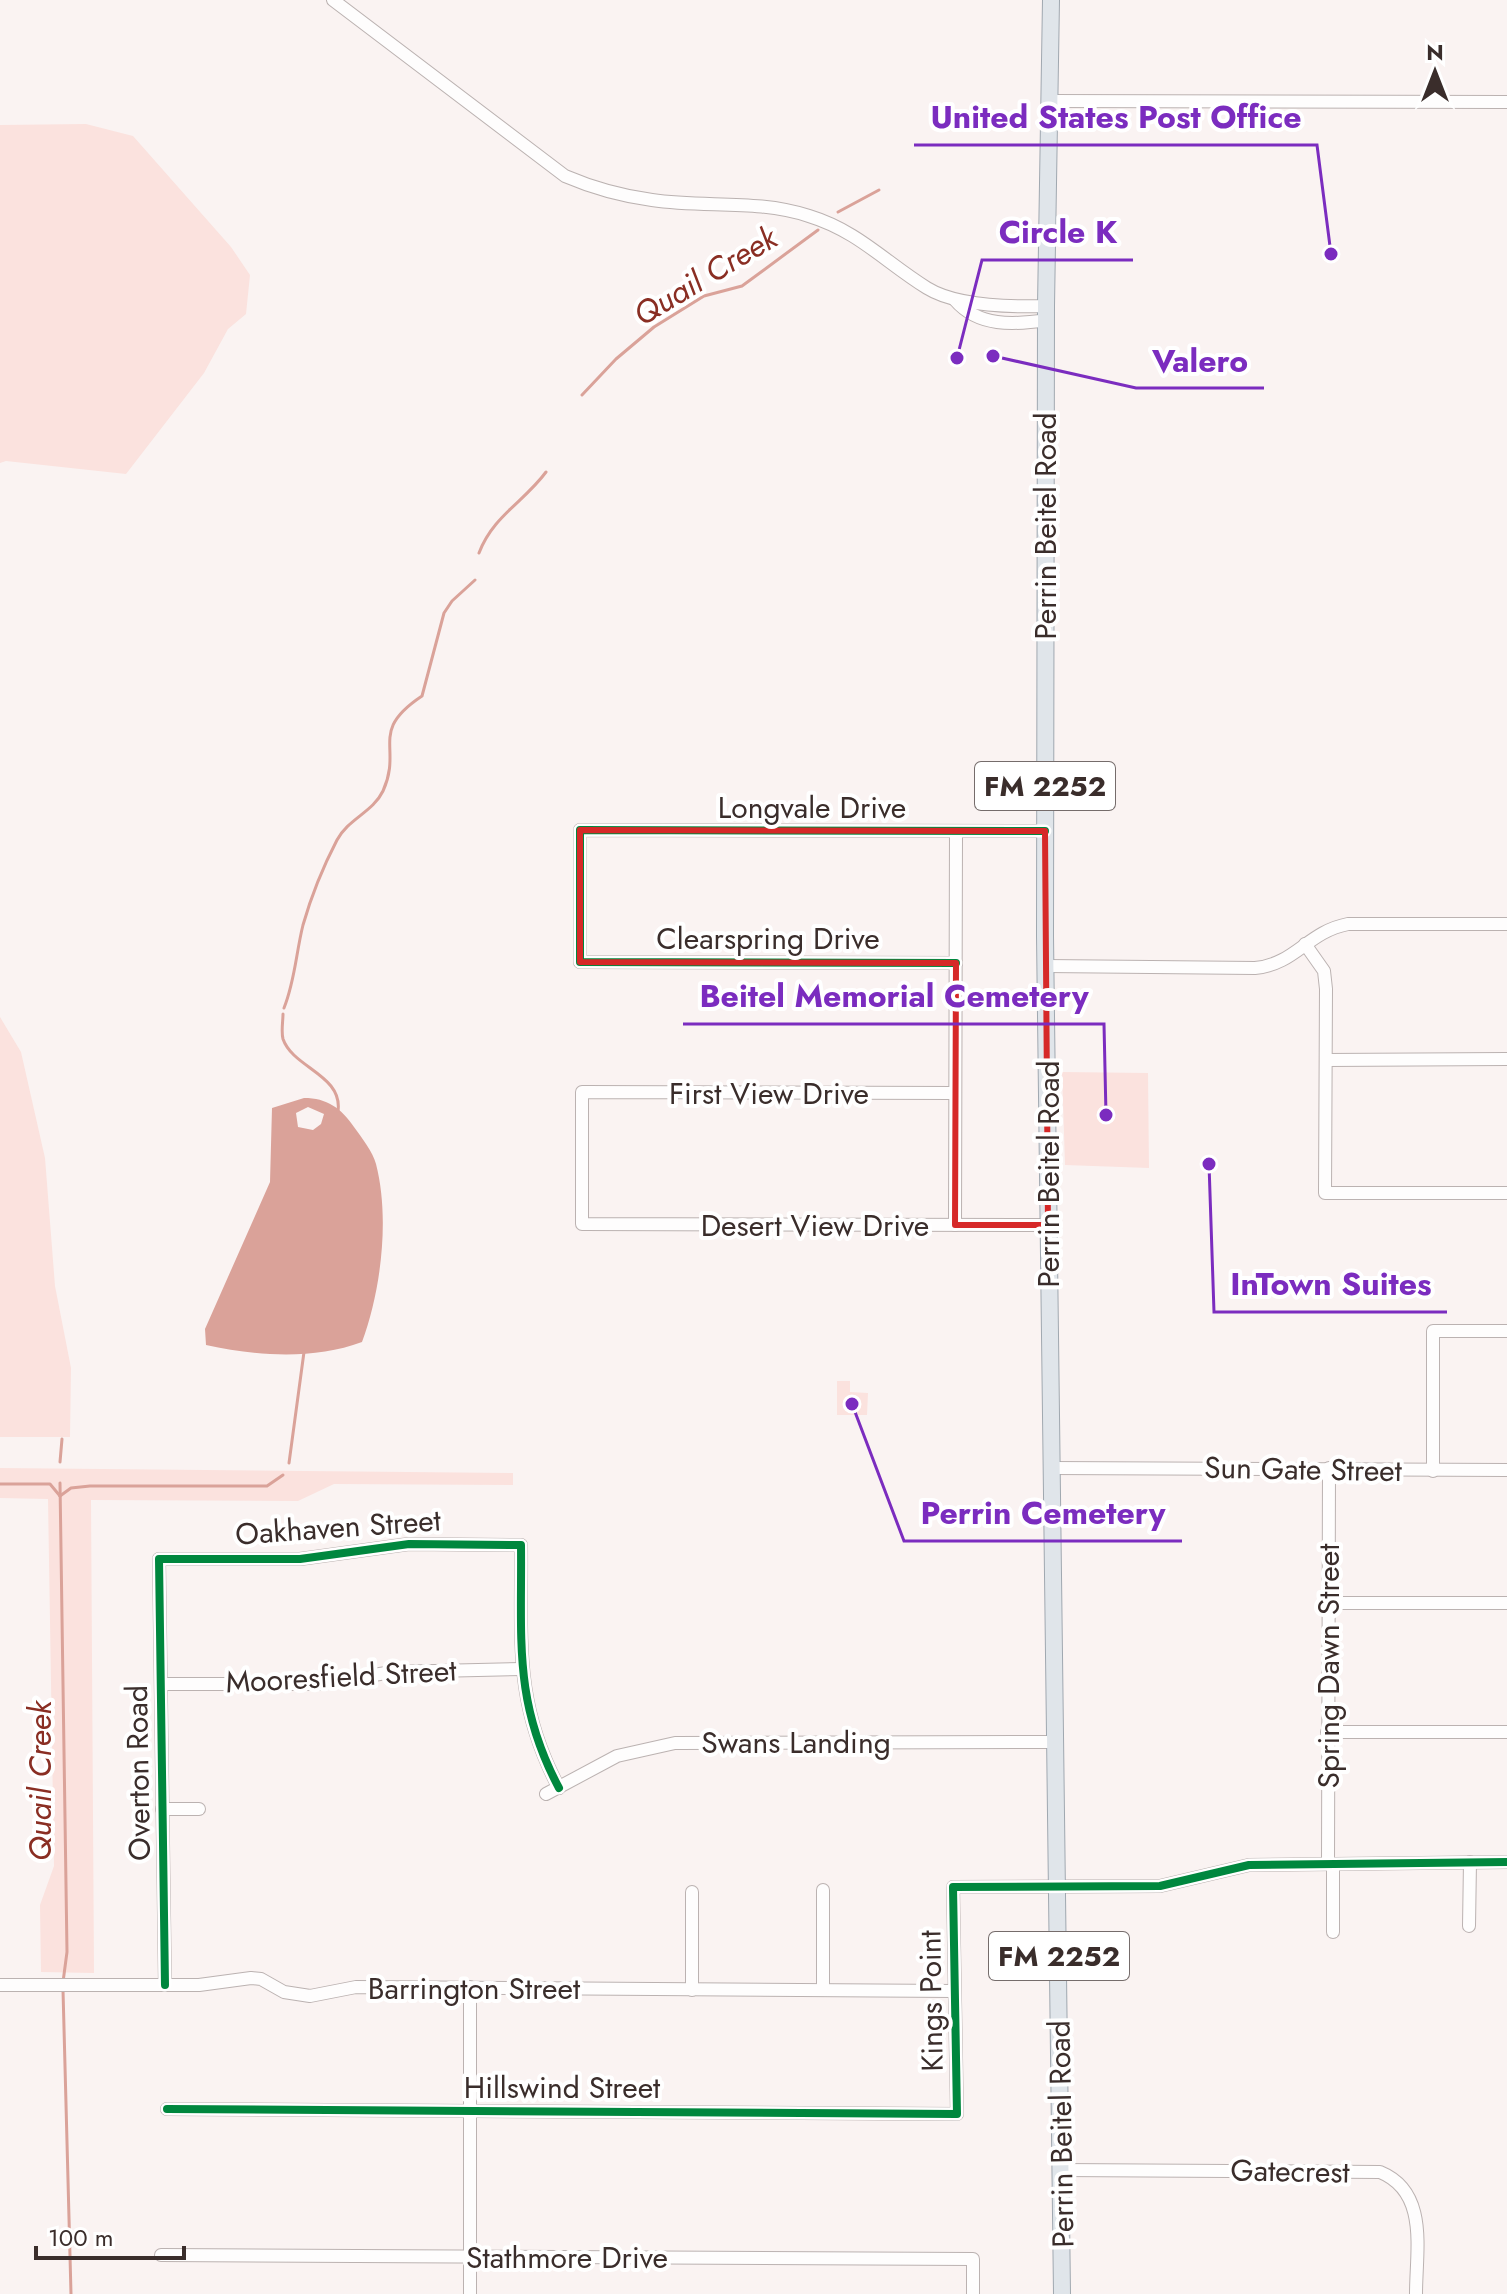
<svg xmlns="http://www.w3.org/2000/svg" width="1507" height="2294" font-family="Jost,sans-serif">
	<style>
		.green { fill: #fbe2de }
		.water { fill: #daa299; fill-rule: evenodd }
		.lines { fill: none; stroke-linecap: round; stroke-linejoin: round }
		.stream { stroke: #daa299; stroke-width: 3 }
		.minor-casing { stroke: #bbb2b1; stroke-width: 14 }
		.major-casing { stroke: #a0a8b0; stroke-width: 18 }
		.minor { stroke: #fefdfd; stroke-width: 12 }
		.major { stroke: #e0e5ea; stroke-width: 16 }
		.cycleway-casing { stroke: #fff; stroke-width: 13 }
		.cycleway { stroke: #00873e; stroke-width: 8 }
		.marked { fill: none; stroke: #d62828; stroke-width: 6; stroke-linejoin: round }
		.labels { text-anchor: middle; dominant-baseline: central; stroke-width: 8; stroke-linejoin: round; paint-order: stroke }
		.shield { fill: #fff; stroke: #756c6b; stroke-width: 2 }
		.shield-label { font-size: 28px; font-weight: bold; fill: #3a2d2b }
		.street-label { font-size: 30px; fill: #3a2d2b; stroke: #fff }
		.water-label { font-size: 32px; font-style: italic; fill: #8a2e23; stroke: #fff }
		.leader { fill: none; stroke: #7b2cbf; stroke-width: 3 }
		.callout-dot { fill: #7b2cbf; stroke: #fff; stroke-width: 3 }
		.callout-label { font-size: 32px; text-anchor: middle; font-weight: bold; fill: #7b2cbf; stroke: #fff; stroke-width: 8; stroke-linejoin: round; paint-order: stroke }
	</style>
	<rect width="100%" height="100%" fill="#faf3f2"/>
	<g class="green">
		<polygon points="86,124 133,136 231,247 250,275 246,314 228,329 204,373 126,474 6,461 0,463 0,125"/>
		<polygon points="0,1017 21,1052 45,1158 55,1286 71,1368 70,1437 0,1437"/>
		<polygon points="1062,1072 1148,1073 1149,1168 1065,1165"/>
		<polygon points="837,1381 850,1381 850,1392 868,1393 867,1415 837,1415"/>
		<polygon points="0,1468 513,1473 513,1485 334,1484 298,1501 91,1500 94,1973 41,1972 40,1905 54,1866 48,1499 0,1498"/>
	</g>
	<path class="water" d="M304 1098C327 1098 341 1108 354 1127 362 1138 373 1152 376 1164 390 1218 381 1291 362 1342 314 1360 256 1356 206 1345L205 1329 270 1182 272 1108ZM308 1107 324 1114 321 1124 313 1130 298 1127 296 1113Z"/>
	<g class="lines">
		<g class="stream">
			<polyline points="838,212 879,190"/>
			<polyline points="582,395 616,359 654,327 704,296 742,286 818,230"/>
			<path d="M479 553C493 516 524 502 546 472"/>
			<path d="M284 1008C295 981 296 953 303 925 311 897 324 865 337 840 348 819 373 812 383 791 403 747 368 732 422 696L444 613 452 601 475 580"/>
			<path d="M283 1014C283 1021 281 1032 283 1039 293 1068 343 1075 338 1111"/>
			<polyline points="60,1462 62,1439"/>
			<polyline points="289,1463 304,1352"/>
			<polyline points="60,1483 67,1952 63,1982"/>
			<polyline points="0,1484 50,1484 60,1496"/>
			<polyline points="60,1496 71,1488 90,1486 267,1486 283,1475"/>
			<polyline points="63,1990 71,2294"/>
		</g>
		<g class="minor-casing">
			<g id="minor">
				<path d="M333 0 565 176C593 188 622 196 652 200 705 208 757 199 809 216 858 231 885 262 927 288 956 306 1012 307 1046 306"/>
				<polyline points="1048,101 1507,102"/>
				<path d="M955 300C978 327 1014 325 1046 320"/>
				<polyline points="1305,944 1324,971 1326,989 1325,1193 1507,1193"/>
				<polyline points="956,963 580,962 580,830 1045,831"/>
				<path d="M1046 966 1255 968C1296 964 1307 932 1348 924H1507"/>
				<polyline points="1326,1060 1507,1059"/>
				<polyline points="955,1093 582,1092 582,1224 1048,1225"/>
				<polyline points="955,1225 956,831"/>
				<polyline points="1051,1468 1507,1470"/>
				<polyline points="1433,1471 1433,1331 1507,1331"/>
				<polyline points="1328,1603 1507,1603"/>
				<polyline points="161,1684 319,1684 392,1672 522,1669"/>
				<polyline points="1327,1732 1507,1732"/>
				<polyline points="546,1794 617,1756 675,1743 1056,1742"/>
				<polyline points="162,1809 199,1809"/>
				<polyline points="1328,1864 1329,1468"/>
				<polyline points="1333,1864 1333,1932"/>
				<polyline points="692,1892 692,1990"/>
				<polyline points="1469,1926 1470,1862"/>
				<polyline points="0,1985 199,1985 251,1978 261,1979 284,1992 310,1996 356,1987 954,1991"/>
				<path d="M165 1985 159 1559H300L409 1544 521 1545C522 1639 513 1702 559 1788"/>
				<polyline points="823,1990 823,1890"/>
				<polyline points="167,2109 957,2114 953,1887 1160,1886 1249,1865 1507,1862"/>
				<path d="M1061 2170 1380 2172C1429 2192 1416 2250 1416 2294"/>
				<polyline points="161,2255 973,2259 973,2294"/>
				<polyline points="470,2294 470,1987"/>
			</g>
		</g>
		<g class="major-casing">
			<polyline id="major" points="1051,0 1046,306 1045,936 1062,2294"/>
		</g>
		<use href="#minor" class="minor"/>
		<use href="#major" class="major"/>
		<g class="cycleway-casing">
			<g id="cycleway">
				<polyline points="956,963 580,962 580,830 1045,831"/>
				<path d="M165 1985 159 1559H300L409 1544 521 1545C522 1639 513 1702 559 1788"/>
				<polyline points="167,2109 957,2114 953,1887 1160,1886 1249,1865 1507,1862"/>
			</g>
		</g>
		<use href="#cycleway" class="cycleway"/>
	</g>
	<path class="marked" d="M580 830 1045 831 1048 1225H955L956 963 580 962Z"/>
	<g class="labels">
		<g class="shield">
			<rect x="975" y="762" width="140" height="48" rx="6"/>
			<rect x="989" y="1932" width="140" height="48" rx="6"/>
		</g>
		<g class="shield-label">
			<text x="1045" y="786">FM 2252</text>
			<text x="1059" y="1956">FM 2252</text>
		</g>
		<g class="street-label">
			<text transform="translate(1045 526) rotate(-90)">Perrin Beitel Road</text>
			<text x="812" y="807">Longvale Drive</text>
			<text x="768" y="938">Clearspring Drive</text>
			<text x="769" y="1093">First View Drive</text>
			<text transform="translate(1048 1174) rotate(-90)">Perrin Beitel Road</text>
			<text x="815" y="1225">Desert View Drive</text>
			<text transform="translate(1303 1469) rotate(1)">Sun Gate Street</text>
			<text transform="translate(338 1527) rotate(-4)">Oakhaven Street</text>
			<text transform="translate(1328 1666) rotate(-90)">Spring Dawn Street</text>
			<text transform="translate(341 1676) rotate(-3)">Mooresfield Street</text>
			<text x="796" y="1742">Swans Landing</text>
			<text transform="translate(138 1773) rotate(-91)">Overton Road</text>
			<text x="474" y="1988">Barrington Street</text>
			<text transform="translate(931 2001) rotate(-91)">Kings Point</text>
			<text x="562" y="2087">Hillswind Street</text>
			<text transform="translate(1061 2134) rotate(-91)">Perrin Beitel Road</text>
			<text transform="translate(1290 2171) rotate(1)">Gatecrest</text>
			<text x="567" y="2257">Stathmore Drive</text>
		</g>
		<g class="water-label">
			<text transform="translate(705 276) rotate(-31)">Quail Creek</text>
			<text transform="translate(40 1781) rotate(-90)">Quail Creek</text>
		</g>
	</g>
	<path class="leader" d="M1331 254L1317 145H914M957 358L982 260H1133M993 356L1136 388H1264M1106 1115L1104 1024H683M1209 1164L1214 1312H1447M852 1404L904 1541H1182"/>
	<g class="callout-dot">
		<circle cx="1331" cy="254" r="8"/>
		<circle cx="957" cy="358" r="8"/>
		<circle cx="993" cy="356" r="8"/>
		<circle cx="1106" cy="1115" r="8"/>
		<circle cx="1209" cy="1164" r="8"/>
		<circle cx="852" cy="1404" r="8"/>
	</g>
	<g class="callout-label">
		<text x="1116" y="128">United States Post Office</text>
		<text x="1058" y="243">Circle K</text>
		<text x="1200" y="372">Valero</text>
		<text x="894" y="1007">Beitel Memorial Cemetery</text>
		<text x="1331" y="1295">InTown Suites</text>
		<text x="1043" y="1524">Perrin Cemetery</text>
	</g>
	<g transform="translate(1435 72)" stroke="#ffffff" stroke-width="6" paint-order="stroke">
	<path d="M0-6L14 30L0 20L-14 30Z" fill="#3a2d2b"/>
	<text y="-12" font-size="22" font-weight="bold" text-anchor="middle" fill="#3a2d2b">N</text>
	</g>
	<path d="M36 2246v12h148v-12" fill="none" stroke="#3a2d2b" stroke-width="4"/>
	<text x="48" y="2246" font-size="24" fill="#3a2d2b" stroke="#ffffff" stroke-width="6" paint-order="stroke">100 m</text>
</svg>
